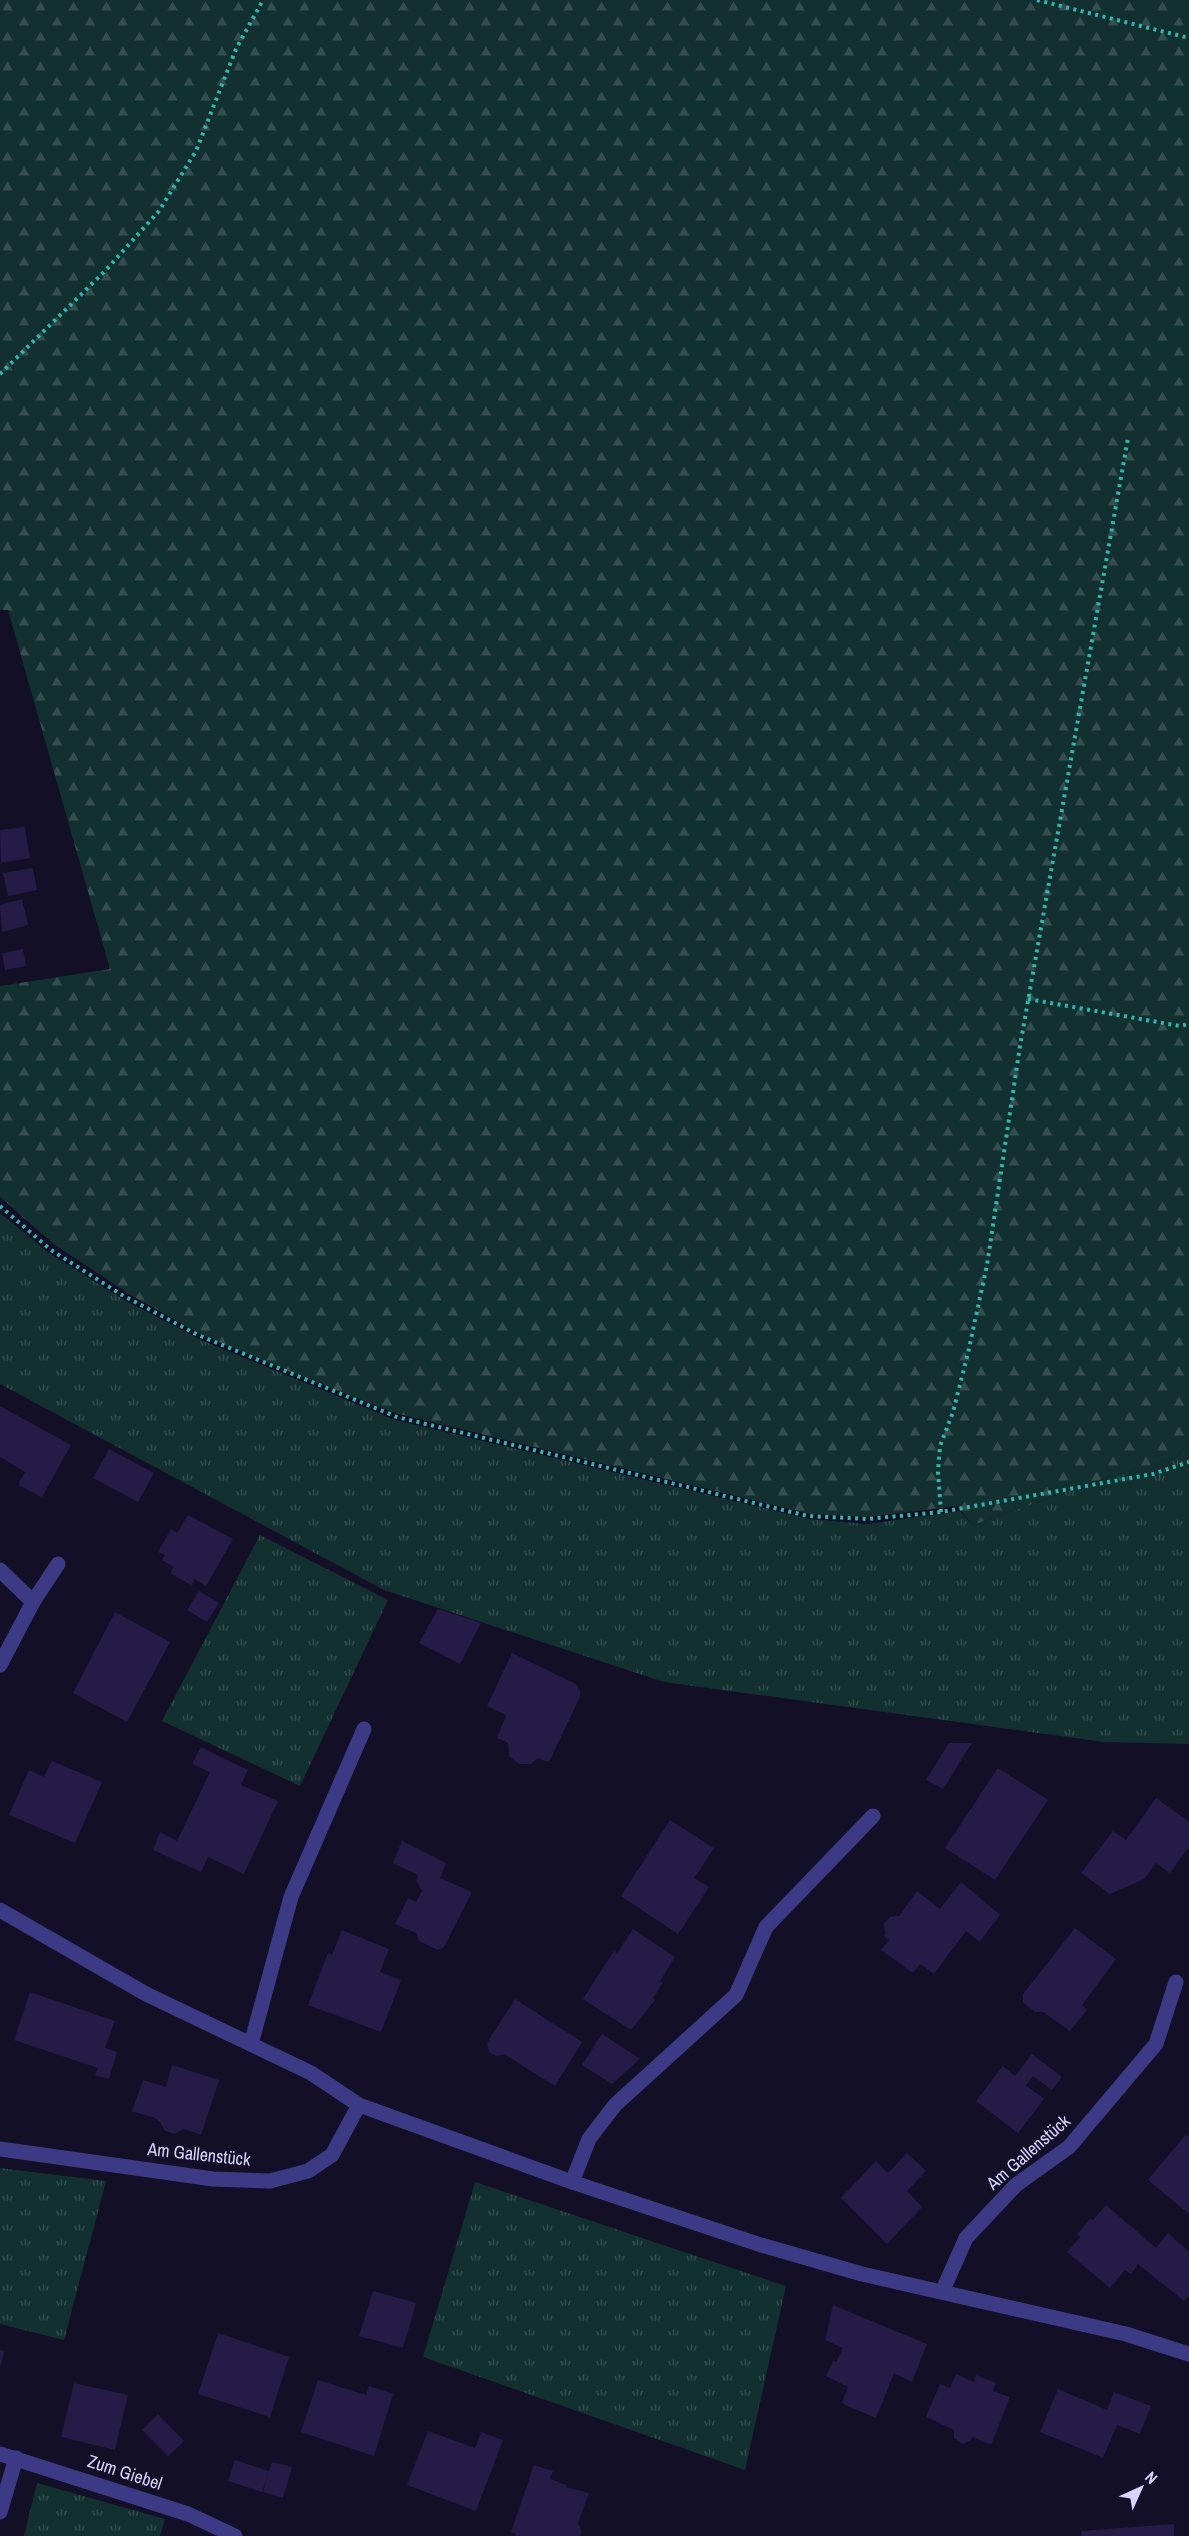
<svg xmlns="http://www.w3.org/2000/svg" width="1189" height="2536" font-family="'Archivo Narrow',sans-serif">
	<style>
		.grass { fill: url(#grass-tufts) }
		.forest { fill: url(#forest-firs) }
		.building { fill: #241b47 }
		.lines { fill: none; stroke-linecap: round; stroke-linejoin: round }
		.path { stroke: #2fb8b0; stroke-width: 4; stroke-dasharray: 3 4.5; stroke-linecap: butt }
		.service { stroke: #3d3a85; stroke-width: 15 }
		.minor { stroke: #3d3a85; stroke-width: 15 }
		.labels { text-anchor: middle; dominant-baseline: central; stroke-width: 6; stroke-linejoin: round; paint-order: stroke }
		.street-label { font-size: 18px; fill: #d9d4ff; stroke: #130f26 }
	</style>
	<defs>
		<pattern id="grass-tufts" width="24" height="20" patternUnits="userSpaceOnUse" patternTransform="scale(1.5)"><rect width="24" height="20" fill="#12302f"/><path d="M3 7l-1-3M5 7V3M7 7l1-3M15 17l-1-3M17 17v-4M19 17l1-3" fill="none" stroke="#344d4e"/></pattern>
		<pattern id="forest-firs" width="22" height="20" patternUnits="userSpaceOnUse" patternTransform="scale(1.5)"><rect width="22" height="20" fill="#12302f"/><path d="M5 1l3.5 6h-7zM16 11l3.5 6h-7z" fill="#344d4e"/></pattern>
	</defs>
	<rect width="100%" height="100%" fill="#130f26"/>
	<g class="grass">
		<polygon points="0,1213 49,1253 124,1300 201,1340 395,1420 809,1519 868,1524 960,1511 973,1525 1108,1477 1176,1458 1189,1441 1189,1744 1104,1742 664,1682 384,1590 0,1384"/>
		<polygon points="260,1535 388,1600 300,1786 162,1721"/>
		<polygon points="0,2168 106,2181 64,2340 0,2324"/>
		<polygon points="475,2182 786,2286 745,2470 423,2357"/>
		<polygon points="37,2483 165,2519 160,2536 24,2536"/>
	</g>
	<polygon class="forest" points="0,0 1189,0 1189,1441 1176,1458 1108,1477 973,1525 957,1506 868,1517 810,1514 395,1413 300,1376 202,1335 129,1294 55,1245 0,1197 0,986 110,969 8,610 0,610"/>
	<g class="building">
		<polygon points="25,827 30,858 1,863 0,830"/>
		<polygon points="33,868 37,890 8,896 3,873"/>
		<polygon points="22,899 28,925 2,932 0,905"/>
		<polygon points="23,949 26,966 5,970 2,953"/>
		<polygon points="0,1406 71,1445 42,1497 18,1485 25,1472 0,1457"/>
		<polygon points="109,1449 154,1473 138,1502 93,1478"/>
		<polygon points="188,1515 233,1539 206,1586 195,1579 191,1585 170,1573 174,1567 162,1560 165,1555 158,1552 171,1529 177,1533"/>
		<polygon points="199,1591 219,1603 207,1622 187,1610"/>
		<polygon points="438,1609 481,1623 460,1664 419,1643"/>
		<polygon points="115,1612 170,1642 127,1722 73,1693"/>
		<polygon points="512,1653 576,1684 580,1690 580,1697 549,1762 538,1758 531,1764 519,1764 509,1756 508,1743 497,1738 506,1715 487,1706"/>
		<polygon points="949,1743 972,1743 943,1789 926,1780"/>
		<polygon points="201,1747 248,1770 241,1785 278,1801 244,1874 208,1857 201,1872 153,1850 160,1832 177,1841 210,1772 192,1764"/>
		<polygon points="52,1761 102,1782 75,1843 9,1815 29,1770 44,1777"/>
		<polygon points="998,1768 1048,1800 995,1880 945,1848"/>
		<polygon points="1156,1798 1189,1822 1189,1847 1170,1873 1156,1863 1144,1879 1110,1894 1081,1873 1113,1831 1126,1840"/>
		<polygon points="670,1820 714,1848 694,1878 709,1887 678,1934 621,1896"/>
		<polygon points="402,1841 446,1863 440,1878 472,1892 444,1947 438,1950 419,1941 416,1933 395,1924 408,1898 416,1902 422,1891 416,1880 418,1875 393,1863"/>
		<polygon points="961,1882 1000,1915 980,1942 966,1931 934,1974 920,1964 913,1973 881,1950 889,1940 884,1936 886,1933 883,1924 890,1917 899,1916 917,1891 940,1909"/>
		<polygon points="1075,1928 1116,1959 1082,2005 1087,2009 1070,2031 1043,2012 1035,2012 1023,2002 1023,1994"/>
		<polygon points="633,1929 675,1957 660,1981 663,1983 653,1998 655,2000 631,2030 583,1999 614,1951 617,1953"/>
		<polygon points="342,1930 389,1949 380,1972 401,1980 381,2032 308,2005 328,1953 332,1955"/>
		<polygon points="30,1992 115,2021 105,2048 117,2052 109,2079 95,2075 98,2068 14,2040"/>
		<polygon points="515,1999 582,2042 555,2086 504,2054 496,2056 489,2052 487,2043"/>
		<polygon points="602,2034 640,2059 612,2084 582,2065"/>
		<polygon points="1032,2054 1062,2077 1052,2090 1033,2076 1026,2085 1044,2099 1018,2133 976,2101 1003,2066 1015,2076"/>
		<polygon points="172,2065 219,2080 201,2135 184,2129 174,2134 165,2131 160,2122 155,2118 132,2111 143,2080 166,2087"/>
		<polygon points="1186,2134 1189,2137 1189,2214 1148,2180"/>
		<polygon points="907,2153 926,2171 907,2191 922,2207 887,2244 841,2198 876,2161 888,2173"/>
		<polygon points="1106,2205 1156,2248 1168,2233 1189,2252 1189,2295 1184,2301 1138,2264 1131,2274 1125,2270 1110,2288 1067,2252 1080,2237 1077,2235 1090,2218 1093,2220"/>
		<polygon points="373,2291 416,2303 403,2348 359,2336"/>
		<polygon points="833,2305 927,2344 912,2382 894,2373 876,2418 845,2405 842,2402 848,2387 826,2376 833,2361 836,2362 843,2348 825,2340"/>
		<polygon points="218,2333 289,2357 270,2417 198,2394"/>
		<polygon points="0,2350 4,2351 1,2365 0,2365"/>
		<polygon points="956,2374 974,2382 976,2375 996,2383 993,2391 1010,2397 991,2445 973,2437 970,2441 962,2444 954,2438 954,2430 926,2417 940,2384 950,2388"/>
		<polygon points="318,2380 366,2395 369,2386 393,2394 374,2456 301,2432"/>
		<polygon points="74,2383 128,2395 115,2450 61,2437"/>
		<polygon points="1058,2389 1107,2410 1114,2392 1151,2406 1140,2434 1117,2425 1103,2458 1040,2432"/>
		<polygon points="158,2414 184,2441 168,2456 142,2430"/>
		<polygon points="428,2431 475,2448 481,2432 503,2440 476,2511 407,2485"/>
		<polygon points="235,2460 269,2471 272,2462 292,2467 283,2498 263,2492 268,2475 262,2492 228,2481"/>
		<polygon points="534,2465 553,2471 550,2479 567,2485 566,2487 589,2493 578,2523 582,2532 580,2536 515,2536 516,2534 511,2532"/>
		<polygon points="1174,2524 1174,2536 1082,2536 1081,2531"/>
	</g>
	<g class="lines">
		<g class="path">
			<polyline points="1037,0 1189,38"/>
			<polyline points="0,374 105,271 159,211 196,151 236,49 263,0"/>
			<polyline points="1028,999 1180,1026 1189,1024"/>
			<polyline points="0,1206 51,1250 122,1295 198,1335 397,1417 808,1516 868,1519 941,1512 1153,1474 1189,1462"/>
			<polyline points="941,1512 938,1472 940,1446 953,1412 968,1353 987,1265 1020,1046 1128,438"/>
		</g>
		<g class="service">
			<polyline points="0,1570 33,1602"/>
			<polyline points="766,1927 873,1816"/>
		</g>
		<g class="minor">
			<polyline points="0,1665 33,1602 58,1564"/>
			<polyline points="0,1910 146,1994 311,2073 359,2105 572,2182 761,2245 862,2274 1126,2334 1189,2354"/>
			<polyline points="251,2044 291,1897 364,1729"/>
			<polyline points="0,2149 213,2179 270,2181 308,2171 332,2155 359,2105"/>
			<polyline points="572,2182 589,2139 615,2105 736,1995 766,1927"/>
			<polyline points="942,2292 966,2238 1016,2185 1069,2147 1156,2044 1176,1982"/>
			<polyline points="0,2454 188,2514 235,2536"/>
			<polyline points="0,2512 16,2458"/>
		</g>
	</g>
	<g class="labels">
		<g class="street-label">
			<text transform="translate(1028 2152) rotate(-41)">Am Gallenstück</text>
			<text transform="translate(199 2154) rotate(6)">Am Gallenstück</text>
			<text transform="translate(125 2472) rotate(18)">Zum Giebel</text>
		</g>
	</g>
	<g transform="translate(1141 2488) rotate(45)" stroke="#130f26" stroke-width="4.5" paint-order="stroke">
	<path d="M0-4.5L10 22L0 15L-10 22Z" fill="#d9d4ff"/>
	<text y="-9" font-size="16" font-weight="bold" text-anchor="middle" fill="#d9d4ff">N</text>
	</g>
</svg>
